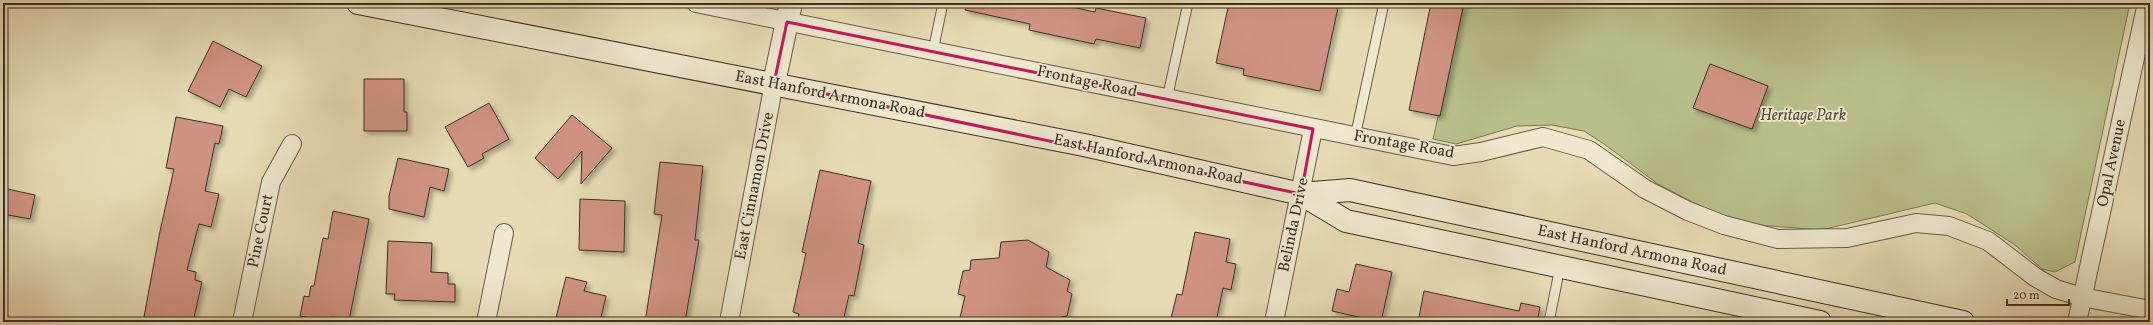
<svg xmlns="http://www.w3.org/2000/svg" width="2153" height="325" font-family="Vollkorn,serif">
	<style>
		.green { fill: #b9bf8b; stroke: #7a7858 }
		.building { fill: #d09383; stroke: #3a3125; filter: url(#shadow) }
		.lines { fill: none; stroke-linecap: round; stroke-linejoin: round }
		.service-casing { stroke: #655c49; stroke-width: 11 }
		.minor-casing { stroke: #655c49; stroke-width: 20 }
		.tertiary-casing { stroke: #655c49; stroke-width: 24 }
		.secondary-casing { stroke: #3a3125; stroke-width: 24 }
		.service { stroke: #efe8cf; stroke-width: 9 }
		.minor { stroke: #efe8cf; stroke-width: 18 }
		.tertiary { stroke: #efe8cf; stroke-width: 22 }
		.secondary { stroke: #efe8cf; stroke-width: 22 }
		.marked { fill: none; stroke: #c2185b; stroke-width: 3; stroke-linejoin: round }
		.labels { text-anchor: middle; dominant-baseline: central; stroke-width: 3.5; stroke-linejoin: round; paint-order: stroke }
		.street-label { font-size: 16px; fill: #3a3125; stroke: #efe8cf }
		.park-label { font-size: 16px; font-style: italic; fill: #534d39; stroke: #efe8cf }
	</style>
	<defs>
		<filter id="shadow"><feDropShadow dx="3.5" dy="3.5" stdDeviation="2" flood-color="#0004"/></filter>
	</defs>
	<rect width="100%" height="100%" fill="#e7dbb5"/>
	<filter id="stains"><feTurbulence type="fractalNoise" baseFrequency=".005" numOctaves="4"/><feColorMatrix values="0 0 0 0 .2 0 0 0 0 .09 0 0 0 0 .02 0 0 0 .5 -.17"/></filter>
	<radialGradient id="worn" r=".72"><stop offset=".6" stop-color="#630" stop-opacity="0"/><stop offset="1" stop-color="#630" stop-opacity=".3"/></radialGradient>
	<polygon class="green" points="1464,3 2130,3 2075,262 2055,272 2042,269 2015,245 1967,214 1935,203 1821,230 1759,225 1727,217 1690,201 1658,184 1604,144 1584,131 1552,125 1517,126 1456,144 1433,139"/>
	<g class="building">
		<polygon points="966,3 1053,3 1095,12 1096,8 1146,18 1140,48 1096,39 1094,44 1029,30 1030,24 965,10"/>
		<polygon points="1229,3 1339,3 1320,91 1243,75 1244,69 1216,63"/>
		<polygon points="1431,3 1464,3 1440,116 1409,110"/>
		<polygon points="213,41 262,66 246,97 229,89 220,107 188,91"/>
		<polygon points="1710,64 1768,86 1752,129 1693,108"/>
		<polygon points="364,79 404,79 404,112 407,112 407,131 364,131"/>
		<polygon points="489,103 509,139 482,154 484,158 468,167 445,127"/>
		<polygon points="572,115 612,148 581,184 582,151 558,179 535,158"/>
		<polygon points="176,117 223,126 219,144 215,143 205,191 219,194 211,227 199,224 187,270 196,272 195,280 202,282 193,322 143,322 160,231 174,169 166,168"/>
		<polygon points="398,158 449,169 444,191 430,187 424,217 389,209 389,196"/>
		<polygon points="660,162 703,166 695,240 699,240 685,322 645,322 662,215 654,214"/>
		<polygon points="820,170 871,181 858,243 864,245 854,296 849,295 843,322 797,322 799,314 793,312 806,253 802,252"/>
		<polygon points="3,188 35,195 30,219 3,214"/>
		<polygon points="580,199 625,201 624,252 579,250"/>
		<polygon points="333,211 369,219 349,321 332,317 331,322 300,316 304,296 309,297 311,286 314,286 323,238 328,239"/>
		<polygon points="1195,232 1230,239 1226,262 1236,264 1231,290 1223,288 1216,322 1170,322 1177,294 1182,295"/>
		<polygon points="1028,240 1049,252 1046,267 1070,280 1067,291 1072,294 1067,316 1061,317 1060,322 959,322 965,296 958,294 963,271 970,270 971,260 999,258 1001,242"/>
		<polygon points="388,241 432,243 431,272 448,273 448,284 455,284 455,302 394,300 395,294 386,294"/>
		<polygon points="1356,264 1392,272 1381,322 1332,311 1337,289 1349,292"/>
		<polygon points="566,277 587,282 584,291 606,296 600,322 555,322"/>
		<polygon points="1424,291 1519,311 1521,303 1540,307 1537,322 1418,322"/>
	</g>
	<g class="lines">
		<g class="service-casing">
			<g id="service">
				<polyline points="933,51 943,3"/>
				<polyline points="1167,99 1188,3"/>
				<polyline points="1355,137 1384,3"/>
				<polyline points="1549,322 1560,267"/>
			</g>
		</g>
		<g class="minor-casing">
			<g id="minor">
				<polyline points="696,3 1453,156 1481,152 1543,137 1589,150 1645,189 1688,211 1724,225 1778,239 1847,238 1916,223 1949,226 1988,241 2035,277 2056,289 2082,297 2150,310"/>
				<polyline points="242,322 271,182 292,144"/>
				<polyline points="486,322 504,233"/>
				<polyline points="729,322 774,83"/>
				<polyline points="1274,322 1313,129"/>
				<polyline points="2077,322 2147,3"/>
			</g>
		</g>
		<g class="tertiary-casing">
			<polyline id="tertiary" points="774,83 791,3"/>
		</g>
		<g class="secondary-casing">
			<g id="secondary">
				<polyline points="358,3 1084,145 1301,194 1350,190 1963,322"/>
				<polyline points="1301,194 1346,221 1820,322"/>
			</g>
		</g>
		<use href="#service" class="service"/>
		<use href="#minor" class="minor"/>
		<use href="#tertiary" class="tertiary"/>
		<use href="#secondary" class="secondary"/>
	</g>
	<path class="marked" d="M787 22 1313 129 1301 194 774 83Z"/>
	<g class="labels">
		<g class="street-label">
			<text transform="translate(1087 82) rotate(12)">Frontage Road</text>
			<text transform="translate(830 95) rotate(11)">East Hanford Armona Road</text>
			<text transform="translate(1404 145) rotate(10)">Frontage Road</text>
			<text transform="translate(1148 160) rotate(12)">East Hanford Armona Road</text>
			<text transform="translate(2112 163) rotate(-78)">Opal Avenue</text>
			<text transform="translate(755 186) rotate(-79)">East Cinnamon Drive</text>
			<text transform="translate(1294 225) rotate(-78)">Belinda Drive</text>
			<text transform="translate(261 231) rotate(-78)">Pine Court</text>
			<text transform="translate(1632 251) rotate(12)">East Hanford Armona Road</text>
		</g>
		<g class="park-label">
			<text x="1803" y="116">Heritage Park</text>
		</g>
	</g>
	<rect width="2153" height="325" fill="none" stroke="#e7dbb5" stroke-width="16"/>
	<rect x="4" y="4" width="2145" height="317" fill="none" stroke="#3a3125" stroke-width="2"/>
	<rect x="8" y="8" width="2137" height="309" fill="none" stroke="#3a3125"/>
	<path d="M2007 299v6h62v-6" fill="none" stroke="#3a3125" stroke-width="2"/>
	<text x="2013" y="299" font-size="12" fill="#3a3125" stroke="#efe8cf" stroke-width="3" paint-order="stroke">20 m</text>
	<rect width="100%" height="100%" filter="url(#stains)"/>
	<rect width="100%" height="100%" fill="url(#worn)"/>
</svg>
